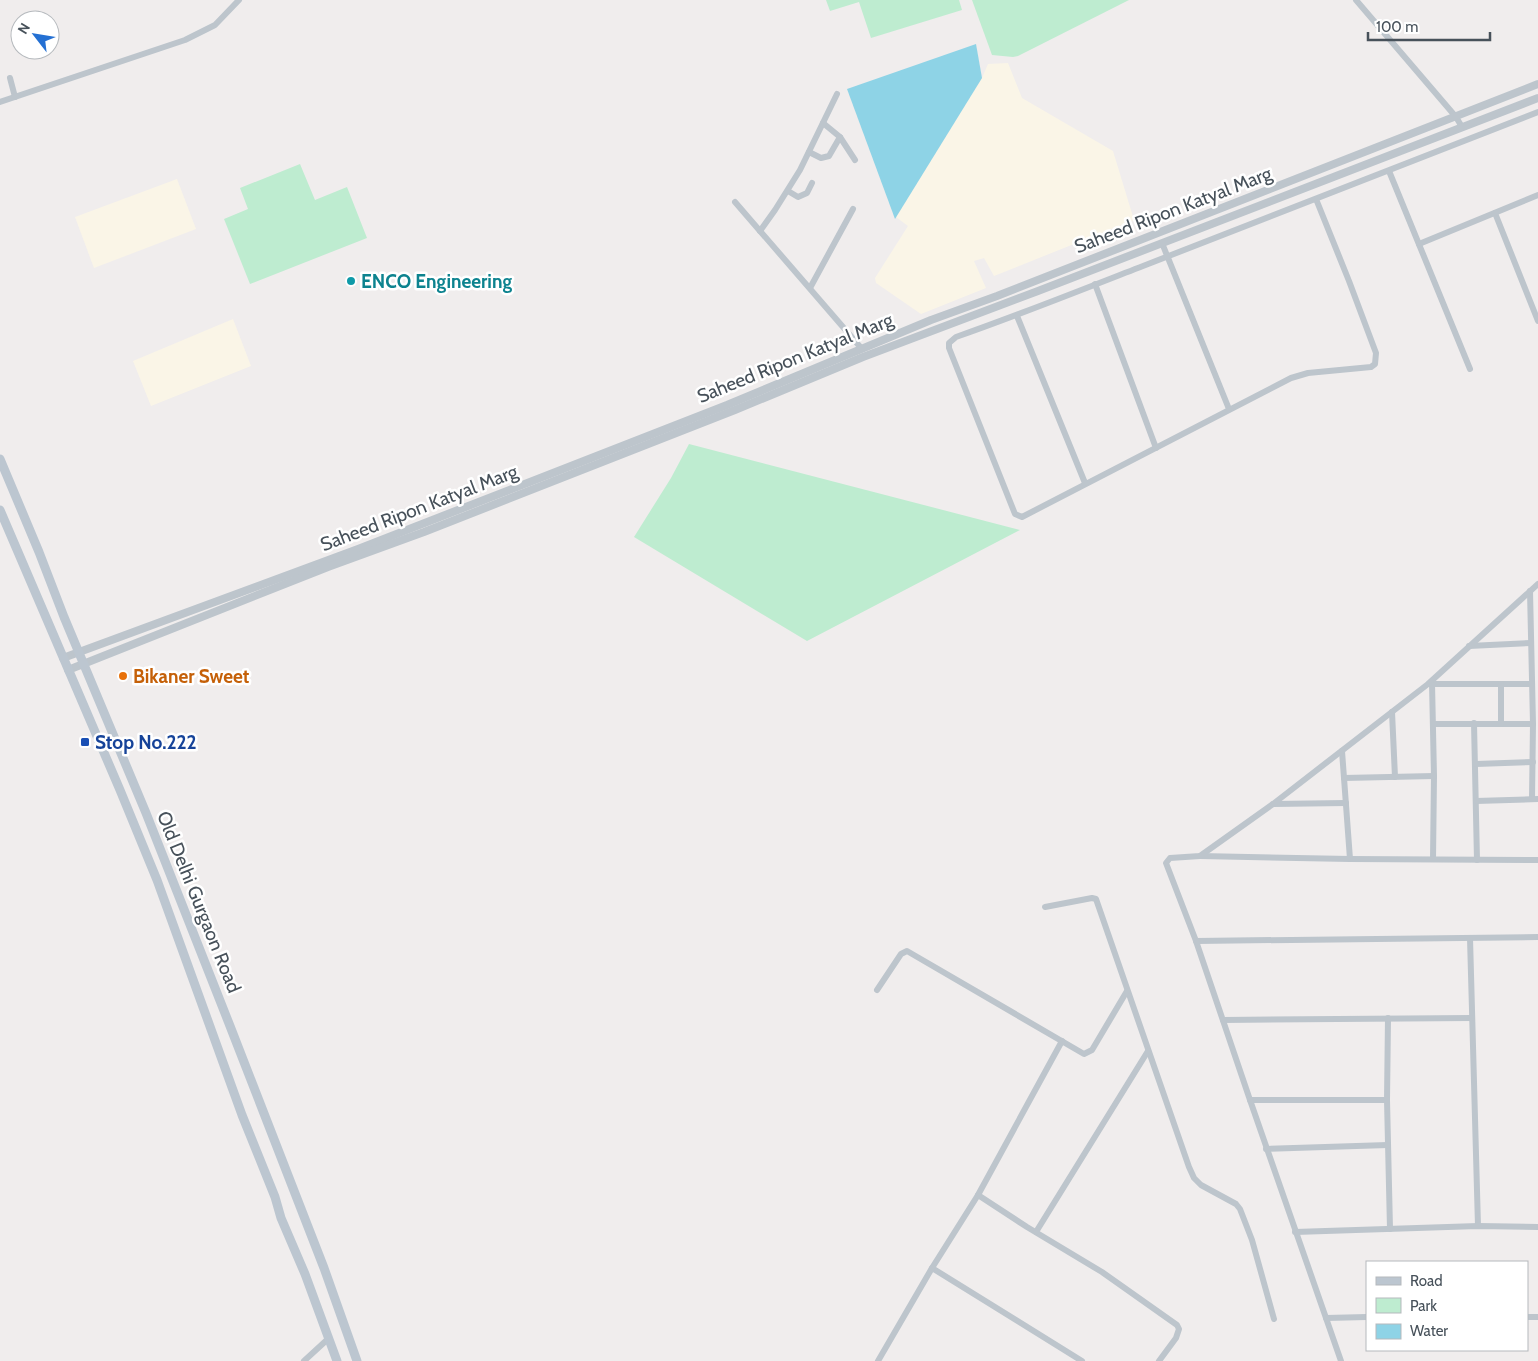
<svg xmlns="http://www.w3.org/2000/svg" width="1538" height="1361" font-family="Cabin,sans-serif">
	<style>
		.commercial { fill: #faf5e7 }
		.green { fill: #beecd0 }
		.water { fill: #8ed3e6 }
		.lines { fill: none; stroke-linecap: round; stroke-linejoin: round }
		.minor { stroke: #bdc5cc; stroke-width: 6 }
		.tertiary { stroke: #bdc5cc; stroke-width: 8 }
		.secondary { stroke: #bcc6d0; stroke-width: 9 }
		.culture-dot { fill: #0f9aa8; stroke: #fff; stroke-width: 2 }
		.food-dot { fill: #e8710a; stroke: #fff; stroke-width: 2 }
		.transit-dot { fill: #1a4fb4; stroke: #fff; stroke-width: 2 }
		.labels { text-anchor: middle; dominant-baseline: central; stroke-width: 5; stroke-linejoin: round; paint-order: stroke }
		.street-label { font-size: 19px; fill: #47515a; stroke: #fff }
		.culture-label { font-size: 19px; font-weight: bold; fill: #0d838f; stroke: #fff; text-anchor: start }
		.food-label { font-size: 19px; font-weight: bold; fill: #c56008; stroke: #fff; text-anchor: start }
		.transit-label { font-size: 19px; font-weight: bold; fill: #164399; stroke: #fff; text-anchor: start }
	</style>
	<rect width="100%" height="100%" fill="#f0eded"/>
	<g class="commercial">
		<polygon points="1008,63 1022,98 1113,151 1134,220 994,276 984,258 974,261 986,288 921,314 876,283 875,278 908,226 896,217 982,78 988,64"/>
		<polygon points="177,179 196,229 94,268 75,217"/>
		<polygon points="233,319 251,366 151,406 133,361"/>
	</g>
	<g class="green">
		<polygon points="826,0 959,0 962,10 871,38 859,2 830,11"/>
		<polygon points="972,0 1129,0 1018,56 1013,57 992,55"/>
		<polygon points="300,164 315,200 347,187 367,238 250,284 224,219 248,209 240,188"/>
		<polygon points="689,444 1020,530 807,641 634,537 671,478"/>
	</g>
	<polygon class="water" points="976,44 982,78 895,219 847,89"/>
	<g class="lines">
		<g class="minor">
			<polyline points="1356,0 1456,117 1462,127"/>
			<polyline points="10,78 15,97"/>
			<polyline points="0,102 185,40 215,25 239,0"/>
			<polyline points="823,123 840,137 855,160"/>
			<polyline points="809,152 821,158 829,156 840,137"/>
			<polyline points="1389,171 1470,369"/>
			<polyline points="788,191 798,197 807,193 812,183"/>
			<path d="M1316 199 1349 281 1376 353 1375 364 1371 367 1308 373 1291 378 1022 517 1015 514 949 348V343L956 337C1019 315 1081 290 1143 266 1275 215 1407 164 1538 112"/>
			<polyline points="735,202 862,349"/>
			<polyline points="1495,213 1538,321"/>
			<polyline points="760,231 775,210 800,170 837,94"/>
			<polyline points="1162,243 1229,409"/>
			<polyline points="1419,244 1538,195"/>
			<polyline points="1095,284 1156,448"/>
			<polyline points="810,288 853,209"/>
			<polyline points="1017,316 1085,483"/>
			<polyline points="1530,591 1533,724 1532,799"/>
			<polyline points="1469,646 1531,643"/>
			<polyline points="1432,683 1434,776 1433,859"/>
			<polyline points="1429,684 1532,684"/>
			<polyline points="1392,712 1395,777"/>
			<polyline points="1474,723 1477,860"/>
			<polyline points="1434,724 1533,724"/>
			<polyline points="1501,724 1501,684"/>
			<polyline points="1342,751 1350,859"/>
			<polyline points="1476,764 1533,762"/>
			<polyline points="1344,778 1434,776"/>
			<polyline points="1476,801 1538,799"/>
			<polyline points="1273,804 1346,803"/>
			<polyline points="1200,856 1350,859 1538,860"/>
			<polyline points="1045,907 1092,898 1096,899 1189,1167 1194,1178 1201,1185 1236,1204 1240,1209 1252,1240 1274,1319"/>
			<polyline points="1470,938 1478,1226"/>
			<polyline points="1196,941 1538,937"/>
			<polyline points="877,990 901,954 907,951 1084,1054 1092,1050 1127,991"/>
			<polyline points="1388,1018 1387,1100 1390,1229"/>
			<polyline points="1223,1020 1472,1018"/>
			<polyline points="1250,1100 1387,1100"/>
			<polyline points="1266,1149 1388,1145"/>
			<polyline points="978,1195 1027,1227 1102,1272 1177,1325 1179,1329 1176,1338 1159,1361"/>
			<polyline points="1036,1232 1148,1051"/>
			<polyline points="1295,1232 1478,1226 1538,1227"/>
			<polyline points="932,1268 1082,1361"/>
			<polyline points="1527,1317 1538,1317"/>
			<polyline points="1326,1318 1367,1317"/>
			<polyline points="304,1361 329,1338"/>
			<polyline points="878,1361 932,1268 978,1195 1062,1041"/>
			<polyline points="1341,1361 1250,1100 1196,941 1166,863 1170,858 1200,856 1273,804 1428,684 1538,584"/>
		</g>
		<g class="tertiary">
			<polyline points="63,658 358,549 727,405 931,320 997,296 1538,84"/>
			<polyline points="68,670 328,567 424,532 735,410 863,357 1038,291 1538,98"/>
		</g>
		<g class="secondary">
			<polyline points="0,459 39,552 64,617 146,813 230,1026 324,1268 357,1361"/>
			<polyline points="0,510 120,790 157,880 242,1115 275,1197 281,1218 305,1274 337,1361"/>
		</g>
	</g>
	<circle class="culture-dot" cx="351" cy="281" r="5"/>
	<circle class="food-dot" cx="123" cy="676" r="5"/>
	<rect class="transit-dot" x="80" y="737" width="10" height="10" rx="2.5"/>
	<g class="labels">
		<g class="street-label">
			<text transform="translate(1173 210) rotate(-21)">Saheed Ripon Katyal Marg</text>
			<text transform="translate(795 358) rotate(-22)">Saheed Ripon Katyal Marg</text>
			<text transform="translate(419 508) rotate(-21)">Saheed Ripon Katyal Marg</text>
			<text transform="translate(199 902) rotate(68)">Old Delhi Gurgaon Road</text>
		</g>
		<g class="culture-label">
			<text x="361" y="281">ENCO Engineering</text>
		</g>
		<g class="food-label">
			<text x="133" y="676">Bikaner Sweet</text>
		</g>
		<g class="transit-label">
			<text x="95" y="742">Stop No.222</text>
		</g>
	</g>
	<rect x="1366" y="1261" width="162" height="90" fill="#ffffff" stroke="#b5b9bd"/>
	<rect x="1376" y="1277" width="25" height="8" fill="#bcc6d0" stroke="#b5b9bd"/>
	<text x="1410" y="1286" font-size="15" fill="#47515a">Road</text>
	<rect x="1376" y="1298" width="25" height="15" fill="#beecd0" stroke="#b5b9bd"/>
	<text x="1410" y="1311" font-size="15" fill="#47515a">Park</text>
	<rect x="1376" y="1324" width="25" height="15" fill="#8ed3e6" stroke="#b5b9bd"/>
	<text x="1410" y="1336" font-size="15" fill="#47515a">Water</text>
	<g transform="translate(35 35) rotate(301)"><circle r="24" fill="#ffffff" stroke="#b5b9bd"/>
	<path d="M0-4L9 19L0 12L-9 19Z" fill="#2470d3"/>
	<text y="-8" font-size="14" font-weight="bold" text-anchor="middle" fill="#47515a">N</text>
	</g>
	<path d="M1368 32v8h122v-8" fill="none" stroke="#47515a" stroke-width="2.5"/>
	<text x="1376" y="32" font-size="15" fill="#47515a" stroke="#ffffff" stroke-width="4" paint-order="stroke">100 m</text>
</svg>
